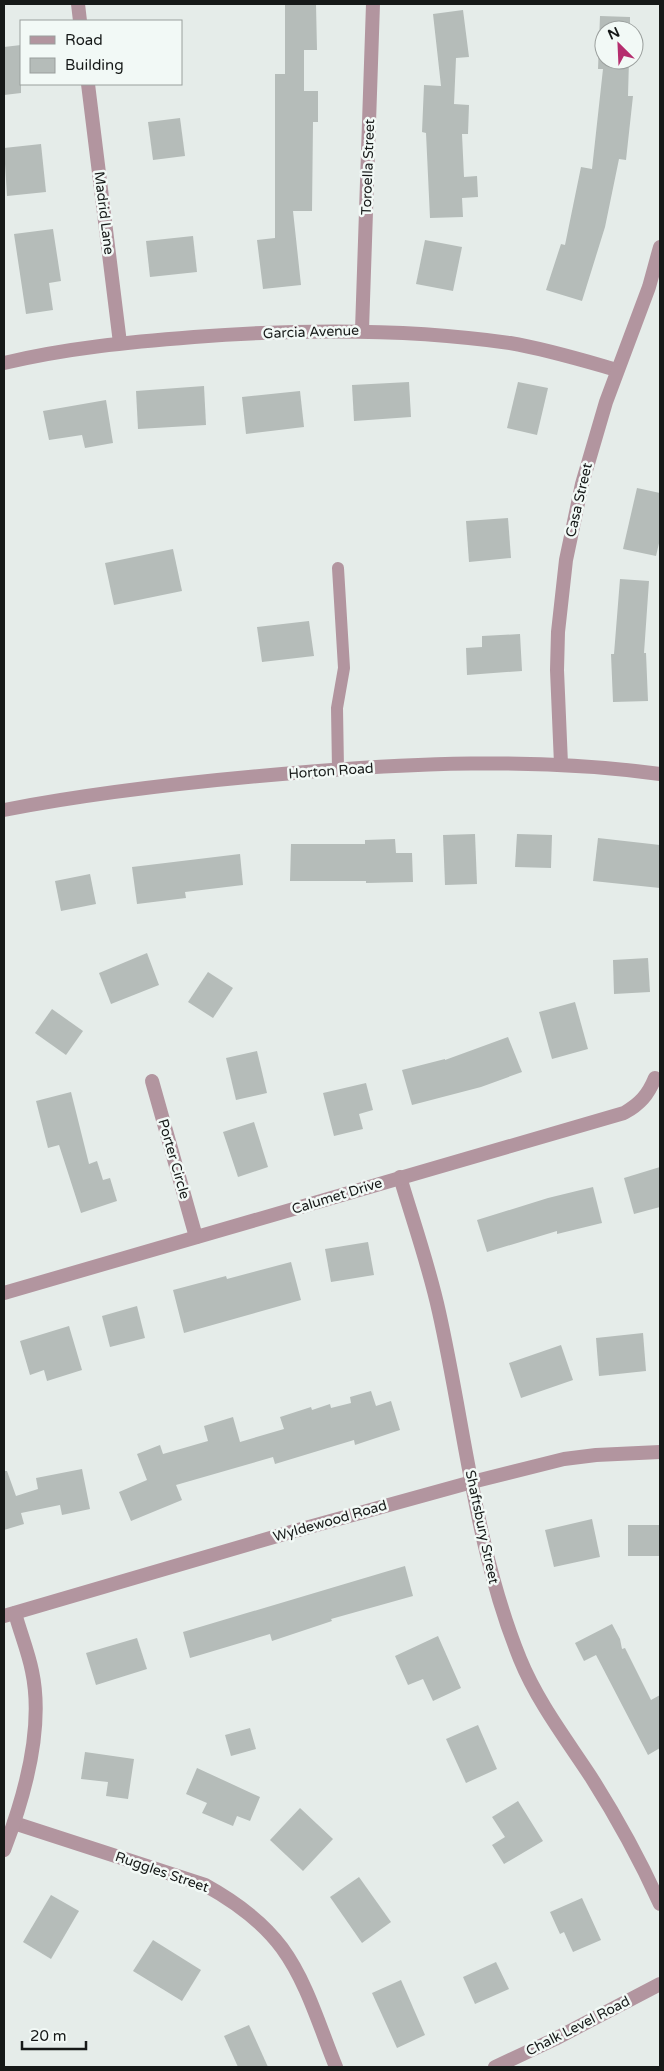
<svg xmlns="http://www.w3.org/2000/svg" width="664" height="2071" font-family="'Varela Round',sans-serif">
	<style>
		.building { fill: #b5bcb9 }
		.lines { fill: none; stroke-linecap: round; stroke-linejoin: round }
		.service { stroke: #b2959f; stroke-width: 12 }
		.minor { stroke: #b2959f; stroke-width: 14 }
		.tertiary { stroke: #b2959f; stroke-width: 14 }
		.labels { text-anchor: middle; dominant-baseline: central; stroke-width: 5; stroke-linejoin: round; paint-order: stroke }
		.street-label { font-size: 14px; fill: #161918; stroke: #f2f9f6 }
	</style>
	<rect width="100%" height="100%" fill="#e5ece9"/>
	<g class="building">
		<polygon points="285,4 316,4 317,50 304,50 304,91 318,91 318,122 313,122 312,211 293,211 301,285 263,289 257,240 275,238 275,74 285,74"/>
		<polygon points="463,10 469,57 456,58 454,104 469,105 468,134 462,134 464,177 477,176 478,197 462,198 463,217 430,218 426,133 422,132 424,85 441,86 433,14"/>
		<polygon points="600,16 630,17 630,30 604,30 604,60 629,60 628,96 633,96 626,160 619,159 605,227 582,301 546,290 561,244 565,245 581,167 592,169 603,69 598,69"/>
		<polygon points="21,45 21,93 4,95 4,47"/>
		<polygon points="180,118 185,156 153,160 148,122"/>
		<polygon points="41,144 46,192 7,196 4,148"/>
		<polygon points="53,229 61,281 49,283 53,310 26,314 14,234"/>
		<polygon points="193,236 197,272 150,277 146,241"/>
		<polygon points="425,240 462,247 453,291 416,284"/>
		<polygon points="409,382 411,417 354,421 352,385"/>
		<polygon points="518,382 548,388 537,435 507,428"/>
		<polygon points="204,386 206,425 138,429 136,391"/>
		<polygon points="300,391 304,427 246,434 242,397"/>
		<polygon points="106,400 113,443 85,448 82,435 49,440 43,411"/>
		<polygon points="637,488 660,493 660,539 656,556 623,549"/>
		<polygon points="508,518 511,558 469,562 466,521"/>
		<polygon points="173,549 182,591 114,605 105,563"/>
		<polygon points="620,579 649,581 644,653 646,653 648,701 613,702 611,654 614,654"/>
		<polygon points="309,621 314,656 262,662 257,627"/>
		<polygon points="520,634 522,671 467,675 466,648 482,647 482,636"/>
		<polygon points="475,834 477,884 445,885 443,835"/>
		<polygon points="517,834 552,835 551,868 515,867"/>
		<polygon points="598,838 660,845 660,888 593,881"/>
		<polygon points="395,839 396,853 412,853 413,882 366,883 366,881 290,881 291,844 365,844 365,840"/>
		<polygon points="240,854 243,885 185,892 186,898 137,904 132,867"/>
		<polygon points="90,874 96,904 61,911 55,881"/>
		<polygon points="147,953 159,985 111,1004 99,973"/>
		<polygon points="648,958 650,992 614,994 613,960"/>
		<polygon points="208,972 233,988 213,1018 188,1002"/>
		<polygon points="575,1002 588,1049 552,1059 539,1012"/>
		<polygon points="52,1009 83,1031 66,1055 35,1033"/>
		<polygon points="508,1037 522,1072 481,1087 412,1105 402,1070 445,1059 445,1060"/>
		<polygon points="257,1051 267,1093 236,1100 226,1058"/>
		<polygon points="366,1083 373,1110 359,1114 363,1129 334,1136 323,1093"/>
		<polygon points="71,1092 89,1164 97,1161 103,1180 110,1178 117,1201 81,1213 59,1145 48,1148 36,1101"/>
		<polygon points="254,1122 268,1167 238,1177 223,1132"/>
		<polygon points="660,1167 660,1207 634,1214 624,1178"/>
		<polygon points="593,1187 602,1223 557,1234 557,1231 487,1252 477,1220 548,1198"/>
		<polygon points="368,1242 374,1275 331,1282 325,1249"/>
		<polygon points="291,1262 301,1300 184,1333 173,1290 226,1276 227,1279"/>
		<polygon points="137,1306 145,1338 110,1347 102,1316"/>
		<polygon points="69,1326 82,1370 47,1381 44,1370 30,1375 20,1341"/>
		<polygon points="643,1333 646,1371 599,1376 596,1338"/>
		<polygon points="561,1345 573,1380 521,1398 509,1363"/>
		<polygon points="371,1391 376,1406 391,1401 400,1430 355,1445 354,1440 275,1464 273,1457 176,1485 182,1500 131,1521 119,1492 147,1480 137,1454 160,1445 163,1454 208,1441 204,1426 233,1417 240,1442 284,1429 280,1417 311,1407 312,1410 330,1404 331,1408 351,1403 350,1397"/>
		<polygon points="82,1469 90,1509 62,1515 60,1505 21,1513 24,1524 4,1530 4,1471 7,1471 16,1496 38,1489 36,1478"/>
		<polygon points="592,1519 600,1557 554,1567 545,1530"/>
		<rect x="628" y="1525" width="32" height="31"/>
		<polygon points="405,1566 413,1596 331,1619 332,1621 272,1641 270,1634 190,1658 183,1632"/>
		<polygon points="612,1624 620,1639 622,1649 625,1648 651,1700 660,1695 660,1748 648,1755 596,1655 584,1661 575,1643"/>
		<polygon points="438,1636 461,1688 433,1701 423,1679 408,1685 395,1656"/>
		<polygon points="137,1638 147,1669 96,1685 86,1653"/>
		<polygon points="478,1725 497,1769 466,1783 446,1739"/>
		<polygon points="250,1728 256,1749 231,1756 225,1735"/>
		<polygon points="85,1752 134,1759 128,1799 106,1796 108,1782 81,1779"/>
		<polygon points="197,1768 260,1797 250,1821 237,1816 233,1826 202,1813 207,1803 186,1794"/>
		<polygon points="518,1801 543,1841 504,1864 492,1845 505,1837 492,1817"/>
		<polygon points="300,1808 333,1839 303,1871 270,1840"/>
		<polygon points="359,1877 391,1922 362,1943 330,1897"/>
		<polygon points="51,1895 79,1911 51,1959 23,1942"/>
		<polygon points="582,1898 601,1940 573,1952 564,1932 560,1934 550,1912"/>
		<polygon points="153,1940 201,1970 182,2001 133,1971"/>
		<polygon points="496,1962 509,1989 475,2004 463,1977"/>
		<polygon points="401,1980 425,2035 397,2048 372,1993"/>
		<polygon points="249,2025 268,2067 238,2067 224,2036"/>
	</g>
	<g class="lines">
		<polyline class="service" points="338,769 337,708 344,668 338,568"/>
		<g class="minor">
			<polyline points="78,4 80,21"/>
			<polyline points="88,84 120,343"/>
			<polyline points="362,330 373,4"/>
			<path d="M4 363C67 348 130 342 194 337 300 329 405 328 510 343 546 349 582 360 617 370"/>
			<polyline points="561,764 557,670 558,632 566,560 582,484 606,402 649,287 660,247"/>
			<polyline points="152,1081 196,1237"/>
			<path d="M400 1177C413 1221 429 1266 439 1312 465 1428 475 1548 520 1659 537 1701 566 1739 591 1777 617 1818 640 1860 660 1904"/>
			<path d="M4 1293 624 1113C640 1104 648 1095 655 1078"/>
			<polyline points="4,1616 291,1532 472,1482 564,1459 596,1455 660,1452"/>
			<path d="M14 1823 205 1885C234 1901 262 1921 282 1948 307 1982 320 2028 336 2067"/>
			<path d="M4 1850C24 1798 44 1727 32 1671 28 1651 20 1632 15 1613"/>
			<polyline points="495,2067 555,2039 660,1984"/>
		</g>
		<path class="tertiary" d="M4 810C96 792 189 782 282 774 407 763 535 757 660 774"/>
	</g>
	<g class="labels">
		<g class="street-label">
			<text transform="translate(368 167) rotate(-88)">Toroella Street</text>
			<text transform="translate(104 213) rotate(83)">Madrid Lane</text>
			<text transform="translate(311 332) rotate(-2)">Garcia Avenue</text>
			<text transform="translate(579 500) rotate(-77)">Casa Street</text>
			<text transform="translate(331 771) rotate(-4)">Horton Road</text>
			<text transform="translate(174 1159) rotate(74)">Porter Circle</text>
			<text transform="translate(337 1196) rotate(-17)">Calumet Drive</text>
			<text transform="translate(330 1521) rotate(-16)">Wyldewood Road</text>
			<text transform="translate(482 1527) rotate(78)">Shaftsbury Street</text>
			<text transform="translate(162 1872) rotate(19)">Ruggles Street</text>
			<text transform="translate(578 2026) rotate(-27)">Chalk Level Road</text>
		</g>
	</g>
	<rect width="664" height="2071" fill="none" stroke="#161918" stroke-width="10"/>
	<rect x="20" y="20" width="162" height="65" fill="#f2f9f6" stroke="#9a9f9d"/>
	<rect x="30" y="36" width="25" height="8" fill="#b2959f" stroke="#9a9f9d"/>
	<text x="65" y="45" font-size="15" fill="#161918">Road</text>
	<rect x="30" y="58" width="25" height="15" fill="#b5bcb9" stroke="#9a9f9d"/>
	<text x="65" y="70" font-size="15" fill="#161918">Building</text>
	<g transform="translate(619 45) rotate(336)"><circle r="24" fill="#f2f9f6" stroke="#9a9f9d"/>
	<path d="M0-4L9 19L0 12L-9 19Z" fill="#b52d6e"/>
	<text y="-8" font-size="14" font-weight="bold" text-anchor="middle" fill="#161918">N</text>
	</g>
	<path d="M22 2041v8h64v-8" fill="none" stroke="#161918" stroke-width="2.5"/>
	<text x="30" y="2041" font-size="15" fill="#161918" stroke="#f2f9f6" stroke-width="4" paint-order="stroke">20 m</text>
</svg>
